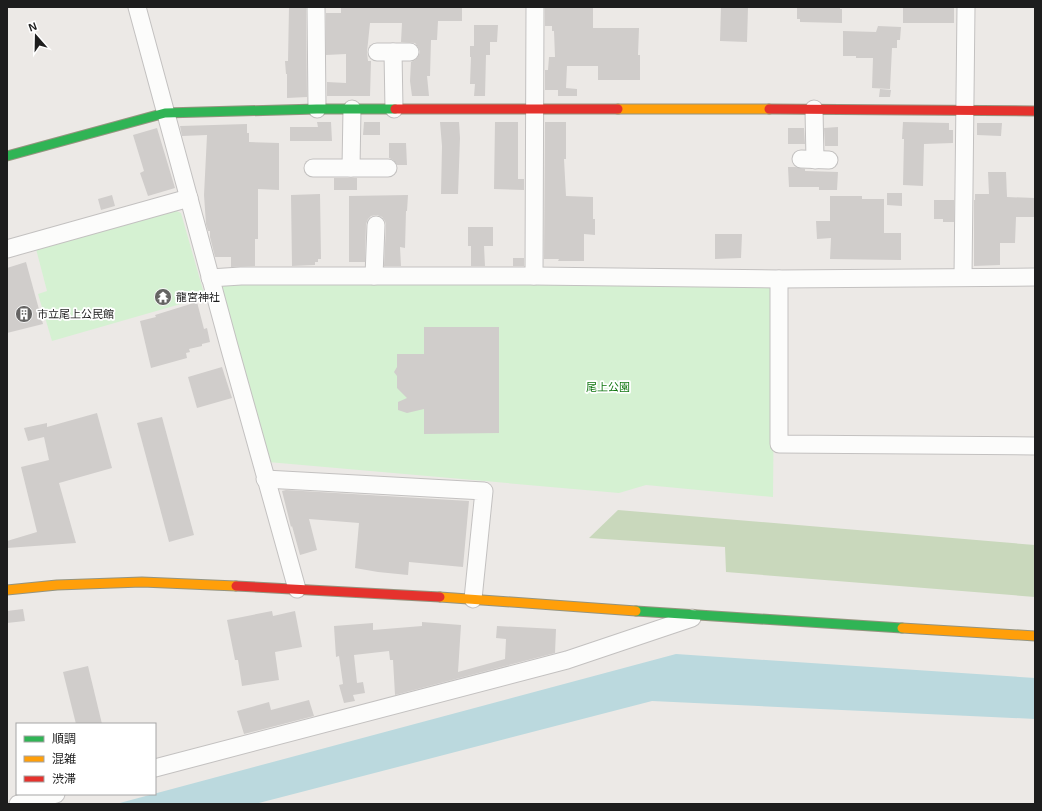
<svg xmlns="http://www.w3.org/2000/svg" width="1042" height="811" font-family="Arial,'Noto Sans JP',sans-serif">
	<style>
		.forest { fill: #c9d8bc }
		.park { fill: #d5f1d2 }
		.water { fill: #bbd9de }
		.building { fill: #d0cdcb }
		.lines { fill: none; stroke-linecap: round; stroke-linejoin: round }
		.street-casing { stroke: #c3c1c0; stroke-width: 19 }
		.fast-casing { stroke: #95947f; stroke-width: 11 }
		.slow-casing { stroke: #95947f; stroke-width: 11 }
		.jam-casing { stroke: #95947f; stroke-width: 11 }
		.street { stroke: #fcfcfb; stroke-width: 17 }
		.fast { stroke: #30b455; stroke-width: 9 }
		.slow { stroke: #ff9f0a; stroke-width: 9 }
		.jam { stroke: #e5322d; stroke-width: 9 }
		.labels { text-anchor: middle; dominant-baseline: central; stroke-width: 3.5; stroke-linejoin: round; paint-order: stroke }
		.poi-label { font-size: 11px; fill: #1d1d1d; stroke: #fff; text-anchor: start }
		.park-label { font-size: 11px; fill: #117611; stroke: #fff }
	</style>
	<rect width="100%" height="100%" fill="#ece9e6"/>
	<polygon class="forest" points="618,510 1035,545 1035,597 726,572 725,547 589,538"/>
	<g class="park">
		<polygon points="170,208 181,213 205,297 52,341 38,294 47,291 35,245"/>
		<polygon points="775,282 773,497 646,485 619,493 268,462 221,285"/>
	</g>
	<polygon class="water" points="676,654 1035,678 1035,719 652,701 255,804 116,804"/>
	<g class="building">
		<polygon points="289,7 306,7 307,97 287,98 287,74 286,74 285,61 288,61"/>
		<polygon points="341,7 462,7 462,21 438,21 437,40 431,40 430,76 427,76 429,96 412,96 410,81 411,62 415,60 418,57 420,52 418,47 415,43 401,42 402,23 370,23 367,52 368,61 371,61 370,96 327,96 327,82 346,83 346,54 326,55 326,13 341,13"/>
		<polygon points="545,7 593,7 593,28 639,28 638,55 640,55 640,80 598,80 598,66 567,66 566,88 577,89 577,96 558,96 558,90 545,90 545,70 548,70 549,57 555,57 554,31 552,31 552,26 545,26"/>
		<polygon points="721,7 748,7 747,42 720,41"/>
		<polygon points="797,7 840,7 840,9 842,9 842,23 800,22 800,19 797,19"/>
		<rect x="903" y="7" width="51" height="16"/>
		<polygon points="474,25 498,25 497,42 490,42 490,55 486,55 485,96 474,96 475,84 470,84 471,57 470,57 470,46 474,46"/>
		<polygon points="878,26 901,27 900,40 897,40 897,48 892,48 890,89 872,88 873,58 856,58 856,56 843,56 843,31 876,32"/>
		<polygon points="880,89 891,90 890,97 879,97"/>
		<polygon points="317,122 331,122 332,141 290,141 290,127 318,127"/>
		<polygon points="364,122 380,122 380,135 363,135"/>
		<polygon points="440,122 459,122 460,138 458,194 441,194 442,146"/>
		<polygon points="495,122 518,122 518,179 524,179 524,190 494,189"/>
		<polygon points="545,122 566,122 566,159 564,159 566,196 593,197 593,219 595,219 595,235 584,234 584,261 558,261 559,259 544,259"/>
		<polygon points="903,122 949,123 949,130 953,130 953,143 924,144 923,186 903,185 904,139 902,139"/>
		<polygon points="977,123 1002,123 1001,136 977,135"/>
		<polygon points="247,124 247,133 249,133 249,142 279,143 279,190 258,189 258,239 255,239 255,266 231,267 231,257 215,257 210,237 210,231 208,231 206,224 204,195 207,135 182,136 180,126"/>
		<polygon points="838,127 838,146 825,146 824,128"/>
		<polygon points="157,128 175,188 148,196 140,173 144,171 133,135"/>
		<polygon points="788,128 804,128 805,144 788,144"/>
		<polygon points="389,143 406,143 407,165 397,165 393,160 389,158"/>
		<polygon points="788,167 795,167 805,169 805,171 838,172 837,190 819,190 819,187 789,187"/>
		<polygon points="988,172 1006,172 1007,197 1035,198 1035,217 1016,217 1015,243 1000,243 1000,265 974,266 974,200 975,200 975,194 989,194"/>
		<rect x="334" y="178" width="23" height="12"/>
		<polygon points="887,193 902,193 902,206 887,205"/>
		<polygon points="320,194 321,259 318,259 318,262 315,262 315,265 292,266 291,195"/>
		<polygon points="112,195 115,206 101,210 98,199"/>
		<polygon points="408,195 407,211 406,211 405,248 400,247 401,266 384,266 386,225 385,221 382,217 377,215 371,216 368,219 366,224 365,262 349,262 349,196"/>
		<polygon points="830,196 862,196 862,199 884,199 884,233 901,233 901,260 830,259 831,238 817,239 816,221 830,221"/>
		<polygon points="934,200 954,200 954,222 943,222 943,219 934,219"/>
		<polygon points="468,227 493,227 493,246 484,246 485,266 471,266 471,246 468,246"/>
		<polygon points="715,234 742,234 741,258 715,259"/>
		<rect x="513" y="258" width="11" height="8"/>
		<polygon points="26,262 43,324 7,333 7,268"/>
		<polygon points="197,302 204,329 207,328 210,342 202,344 202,346 189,349 190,352 186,353 187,358 151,368 140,321 156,317 155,315"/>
		<polygon points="424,327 499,327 499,433 424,434 424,409 407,413 398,410 398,402 407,398 397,388 397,376 394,372 397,367 397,354 424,354"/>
		<polygon points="222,367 232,398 197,408 188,377"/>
		<polygon points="97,413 112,468 59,483 76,543 7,548 7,541 37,532 21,467 49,460 44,437 28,441 24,428 47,423 47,427"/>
		<polygon points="162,417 194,535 169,542 137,423"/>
		<polygon points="286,490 469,501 463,567 409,562 408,575 378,572 355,568 359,523 309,519 317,550 300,555 292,526 291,527 282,491"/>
		<polygon points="23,609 25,621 7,623 7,611"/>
		<polygon points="272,611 273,616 295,611 302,647 275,652 279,680 242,686 238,660 235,660 227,620"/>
		<polygon points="422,622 461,625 458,672 505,659 506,639 496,638 497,626 556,629 555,653 395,695 393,660 390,660 389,651 354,655 357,683 363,682 365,693 353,695 355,701 344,703 339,685 343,684 339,656 336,657 334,626 373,623 373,630 422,626"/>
		<polygon points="88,666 102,724 76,724 63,672"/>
		<polygon points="309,700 314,716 244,734 237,711 269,702 271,710"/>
	</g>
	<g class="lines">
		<g class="street-casing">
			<g id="street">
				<polyline points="137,7 229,346 297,589"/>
				<polyline points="316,7 317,109"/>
				<polyline points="377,52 410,52"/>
				<polyline points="393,52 394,109"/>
				<polyline points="814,109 815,160"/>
				<polyline points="801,159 829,160"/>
				<polyline points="313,168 388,168"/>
				<polyline points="351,168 352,109"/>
				<polyline points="7,249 189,198"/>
				<polyline points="374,276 376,225"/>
				<polyline points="534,276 535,7"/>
				<polyline points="963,277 966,7"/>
				<polyline points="210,278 241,276 534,276 779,279 1035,277"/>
				<polyline points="779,279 779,444 1035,446"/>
				<polyline points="265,479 484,491 473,599"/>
				<polyline points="155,768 567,660 692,618"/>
				<polyline points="18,804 56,794"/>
			</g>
		</g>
		<g class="fast-casing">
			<g id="fast">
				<polyline points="7,156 165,113 317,109 395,109"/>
				<polyline points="636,611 902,628"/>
			</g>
		</g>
		<g class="slow-casing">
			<g id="slow">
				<polyline points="618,109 769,109"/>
				<polyline points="7,590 57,585 142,582 236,586"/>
				<polyline points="440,597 636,611"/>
				<polyline points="902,628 1035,636"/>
			</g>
		</g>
		<g class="jam-casing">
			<g id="jam">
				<polyline points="395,109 618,109"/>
				<polyline points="769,109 1035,111"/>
				<polyline points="236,586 440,597"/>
			</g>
		</g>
		<use href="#street" class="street"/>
		<use href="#fast" class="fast"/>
		<use href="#slow" class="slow"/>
		<use href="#jam" class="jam"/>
	</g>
	<defs>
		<g id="temple-disc" transform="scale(0.9)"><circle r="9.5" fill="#656463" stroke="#fff"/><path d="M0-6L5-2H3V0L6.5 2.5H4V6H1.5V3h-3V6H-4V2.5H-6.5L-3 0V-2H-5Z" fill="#fff"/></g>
		<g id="building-disc" transform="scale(0.9)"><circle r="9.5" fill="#656463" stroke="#fff"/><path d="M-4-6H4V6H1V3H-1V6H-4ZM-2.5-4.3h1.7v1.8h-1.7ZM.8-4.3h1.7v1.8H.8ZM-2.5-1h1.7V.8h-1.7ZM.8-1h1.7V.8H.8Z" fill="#fff"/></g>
	</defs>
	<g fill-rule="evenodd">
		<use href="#temple-disc" x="163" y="297"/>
		<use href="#building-disc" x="24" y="314"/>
	</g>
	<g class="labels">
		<g class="poi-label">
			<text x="176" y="297">龍宮神社</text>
			<text x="37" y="314">市立尾上公民館</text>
		</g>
		<g class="park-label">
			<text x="608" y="387">尾上公園</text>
		</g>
	</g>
	<rect width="1042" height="811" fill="none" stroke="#1d1d1d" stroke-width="16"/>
	<rect x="16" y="723" width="140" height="72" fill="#ffffff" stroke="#a5a5a5"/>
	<rect x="24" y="736" width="20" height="6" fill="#30b455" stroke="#a5a5a5"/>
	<text x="52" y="743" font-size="12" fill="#1d1d1d">順調</text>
	<rect x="24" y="756" width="20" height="6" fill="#ff9f0a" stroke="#a5a5a5"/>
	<text x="52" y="763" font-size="12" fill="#1d1d1d">混雑</text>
	<rect x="24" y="776" width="20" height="6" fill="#e5322d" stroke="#a5a5a5"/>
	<text x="52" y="783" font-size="12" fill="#1d1d1d">渋滞</text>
	<g transform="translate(36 36) rotate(340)" stroke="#ffffff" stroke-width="3" paint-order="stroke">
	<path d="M0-3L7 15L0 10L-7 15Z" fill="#1d1d1d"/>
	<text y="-6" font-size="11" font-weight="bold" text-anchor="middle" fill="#1d1d1d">N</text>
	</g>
</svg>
